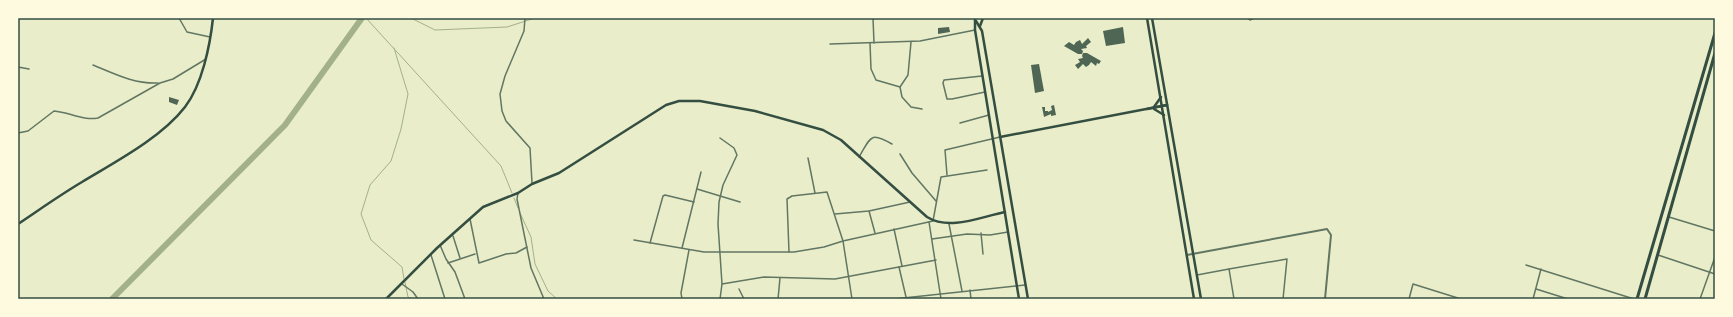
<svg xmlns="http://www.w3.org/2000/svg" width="1733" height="317" font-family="'PT Sans',sans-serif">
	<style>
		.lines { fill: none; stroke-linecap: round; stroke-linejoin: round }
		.stream { stroke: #a3b18a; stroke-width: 1 }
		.river { stroke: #a3b18a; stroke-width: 6 }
		.building { fill: #4f6655 }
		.minor { stroke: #617663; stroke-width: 1.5 }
		.tertiary { stroke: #617663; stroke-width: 2 }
		.secondary { stroke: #344e41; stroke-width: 2.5 }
		.primary { stroke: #344e41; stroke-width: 2.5 }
		.trunk { stroke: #344e41; stroke-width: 3 }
		.neatline { fill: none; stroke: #344e41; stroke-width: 1.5 }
	</style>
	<rect width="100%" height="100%" fill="#e9edc9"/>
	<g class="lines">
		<g class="stream">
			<polyline points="366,18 501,166 512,193"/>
			<polyline points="411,18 435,30 507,27 535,18"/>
			<polyline points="394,48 408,94 401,129 391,161 370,185 361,214 371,240 402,267 404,279"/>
			<polyline points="514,198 518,208"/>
			<polyline points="520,213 531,237 535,264 548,291 557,299"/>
			<polyline points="405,282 408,297 412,299"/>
		</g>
		<polyline class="river" points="112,299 285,125 362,18"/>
	</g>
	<g class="building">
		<polygon points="949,27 950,32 938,34 938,28"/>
		<polygon points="1123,27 1125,43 1106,46 1103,31"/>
		<polygon points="1088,38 1091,42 1086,46 1087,48 1081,49 1083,51 1082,54 1078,54 1064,46 1069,42 1074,45 1076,42 1080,40 1082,44"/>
		<polygon points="1083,53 1087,53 1101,61 1099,64 1097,63 1096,66 1091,62 1089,65 1086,67 1083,64 1078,69 1075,65 1080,62 1078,59 1083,58 1082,56"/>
		<polygon points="1039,64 1044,91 1035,93 1031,65"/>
		<polygon points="169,97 179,100 177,105 169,102"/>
		<polygon points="1054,105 1056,115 1051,116 1051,114 1044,117 1042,107 1045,107 1045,111 1048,111 1048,112 1052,110 1051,106"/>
	</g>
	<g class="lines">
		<g class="minor">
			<polyline points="179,18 187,32 210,37"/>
			<polyline points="525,18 524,31 505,76 500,94 502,111 506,121 530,148 532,183"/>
			<polyline points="873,18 874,43"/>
			<polyline points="1247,18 1250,20 1254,18"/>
			<polyline points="911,42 908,75 900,87 902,97 911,107 922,109"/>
			<polyline points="870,43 871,69 876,80 900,87"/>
			<polyline points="830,44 920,41 975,30"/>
			<path d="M93 65C115 74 134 84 158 83"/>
			<polyline points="18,67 29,69"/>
			<polyline points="982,76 944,80 943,83 947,99 952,99 985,92"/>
			<polyline points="960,123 989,115"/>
			<path d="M18 133 28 131 54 111C69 112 83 121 98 118L160 83 173 79 206 59"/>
			<polyline points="720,138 734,148 737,155 723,185 719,202 718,224 722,284 720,299"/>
			<polyline points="900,154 912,173 936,201"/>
			<path d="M859 157C871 137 870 131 892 144"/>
			<polyline points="808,158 815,193"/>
			<polyline points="947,175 945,150 1000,137"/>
			<polyline points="697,189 740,202"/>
			<polyline points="518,193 517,199 531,268 544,299"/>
			<polyline points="869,211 875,233"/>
			<polyline points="835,214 869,211 910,202"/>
			<polyline points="1669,217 1715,231"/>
			<polyline points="470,219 479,263 506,254 516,253 527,247"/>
			<polyline points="929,222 941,299"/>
			<polyline points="949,224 962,291"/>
			<polyline points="894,229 902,266"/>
			<polyline points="981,233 983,254"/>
			<polyline points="453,236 460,258"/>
			<polyline points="932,239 967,234 990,235 1008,232"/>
			<polyline points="634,240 704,252 794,252 824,247 843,241 933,221 941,177 987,170"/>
			<polyline points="650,243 663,196 665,195 694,202"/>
			<polyline points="440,245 446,259 455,272 465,299"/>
			<polyline points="682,248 701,172"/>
			<polyline points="789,252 787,199 792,196 827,192 843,241 852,299"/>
			<polyline points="431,255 445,299"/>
			<polyline points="1658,255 1715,274"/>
			<polyline points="448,263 475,254"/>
			<polyline points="1526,265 1634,299"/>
			<polyline points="899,267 906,297"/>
			<polyline points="1229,269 1287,259 1283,299"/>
			<polyline points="1197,275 1229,269 1234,299"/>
			<polyline points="402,284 413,292 418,299"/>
			<polyline points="722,284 764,277 835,279 936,260"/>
			<polyline points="739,289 744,299"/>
			<polyline points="1536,289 1568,299"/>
			<polyline points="970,290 971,299"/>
			<polyline points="682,299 681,293 689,250"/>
			<polyline points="778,299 780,278"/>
			<polyline points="894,299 1025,285"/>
			<polyline points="1409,299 1413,284 1461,299"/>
			<polyline points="1533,299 1541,269"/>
			<polyline points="1700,299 1715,257"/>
		</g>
		<polyline class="tertiary" points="1187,255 1327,229 1331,235 1325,299"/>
		<g class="secondary">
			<polyline points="1147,109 1167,105"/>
			<polyline points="1000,137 1167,105"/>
			<path d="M386 299 437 248 483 207 518 193 532 184 559 173 666 105 679 101H700L755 111 823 130 841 140 927 217C950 231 980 217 1005 212"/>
		</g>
		<g class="primary">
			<polyline points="975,18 975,30 1019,299"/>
			<polyline points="1147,18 1194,299"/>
			<polyline points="1152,18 1201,299"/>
			<polyline points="976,21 982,31 1028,299"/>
			<polyline points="980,26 983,18"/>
			<polyline points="1154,107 1161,97"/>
			<polyline points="1154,109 1164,115"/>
			<path d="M18 224C39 210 60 195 82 182 115 162 161 138 185 107 202 85 210 46 213 18"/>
		</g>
		<g class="trunk">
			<polyline points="1637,299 1715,33"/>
			<polyline points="1645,299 1715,53"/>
		</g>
	</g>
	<rect width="1733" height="317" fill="none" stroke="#fefae0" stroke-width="38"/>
	<rect x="19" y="19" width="1695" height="279" class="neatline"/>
</svg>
